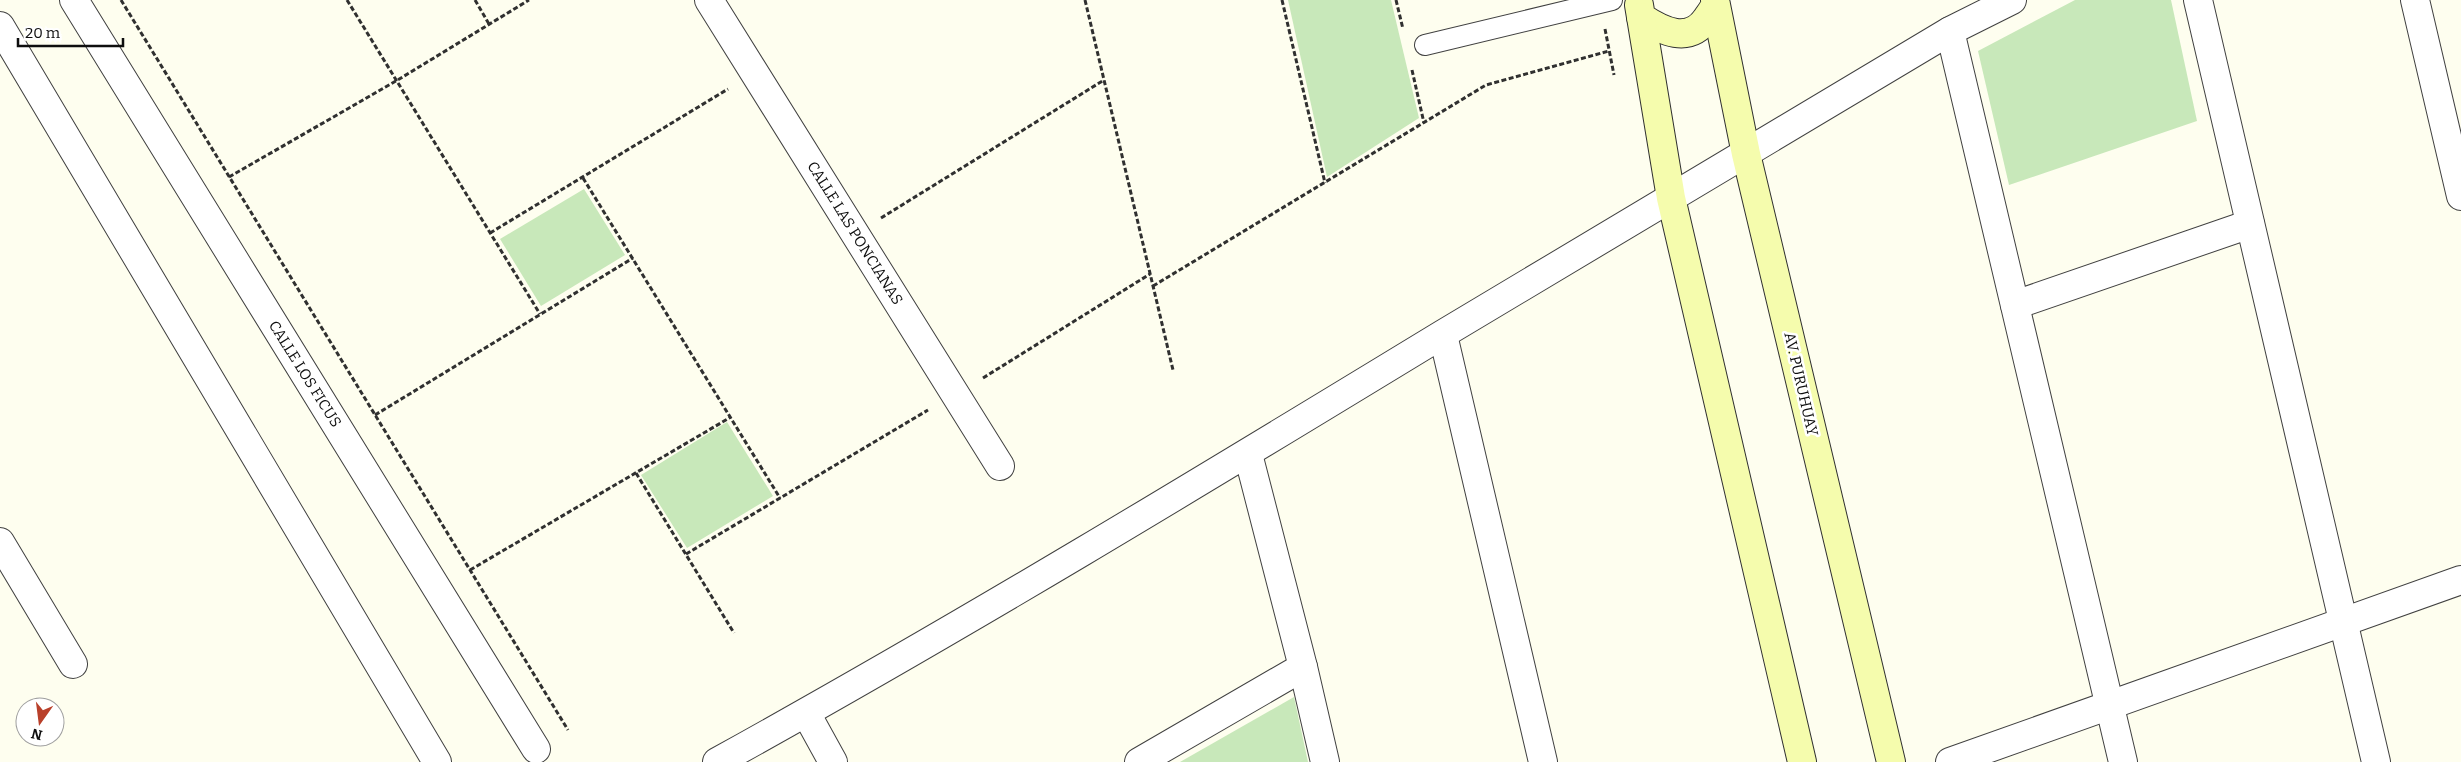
<svg xmlns="http://www.w3.org/2000/svg" width="2461" height="762" font-family="Bitter,serif">
	<style>
		.green { fill: #c8e8ba }
		.lines { fill: none; stroke-linecap: round; stroke-linejoin: round }
		.service-casing { stroke: #414141; stroke-width: 22 }
		.minor-casing { stroke: #414141; stroke-width: 30 }
		.secondary-casing { stroke: #303030; stroke-width: 30 }
		.path { stroke: #303030; stroke-width: 3; stroke-dasharray: 5 2.5; stroke-linecap: butt }
		.service { stroke: #fff; stroke-width: 20 }
		.minor { stroke: #fff; stroke-width: 28 }
		.secondary { stroke: #f5fcad; stroke-width: 28 }
		.labels { text-anchor: middle; dominant-baseline: central; stroke-width: 5; stroke-linejoin: round; paint-order: stroke }
		.street-label { font-size: 15px; fill: #0e0e0e; stroke: #fff }
	</style>
	<rect width="100%" height="100%" fill="#fefeef"/>
	<g class="green">
		<polygon points="1288,0 1391,0 1419,118 1327,177"/>
		<polygon points="2075,0 2171,0 2197,121 2009,185 1978,51"/>
		<polygon points="584,189 625,255 541,306 500,239"/>
		<polygon points="727,422 773,496 687,548 641,475"/>
		<polygon points="1294,697 1308,762 1180,762"/>
	</g>
	<g class="lines">
		<g class="service-casing">
			<polyline id="service" points="1425,45 1612,0"/>
		</g>
		<g class="minor-casing">
			<g id="minor">
				<polyline points="74,0 536,749"/>
				<polyline points="709,0 1000,466"/>
				<polyline points="2198,0 2376,762"/>
				<polyline points="2415,0 2461,196"/>
				<polyline points="0,26 437,762"/>
				<polyline points="1950,31 2123,762"/>
				<polyline points="2015,305 2250,224"/>
				<polyline points="1443,335 1543,762"/>
				<polyline points="1248,454 1303,667 1325,762"/>
				<polyline points="0,542 73,664"/>
				<polyline points="806,713 833,762"/>
				<path d="M717 762C963 626 1203 480 1443 334 1611 232 1781 133 1950 31L2012 0"/>
				<polyline points="1139,762 1303,667"/>
				<polyline points="1950,762 2461,580"/>
			</g>
		</g>
		<g class="secondary-casing">
			<g id="secondary">
				<path d="M1639 5 1641 17C1662 31 1689 45 1707 18 1711 12 1716 7 1715 0"/>
				<polyline points="1716,5 1746,154 1891,762"/>
				<polyline points="1641,17 1671,198 1802,762"/>
			</g>
		</g>
		<g class="path">
			<polyline points="121,0 568,730"/>
			<polyline points="347,0 540,314"/>
			<polyline points="475,0 489,24"/>
			<polyline points="1085,0 1173,370"/>
			<polyline points="1282,0 1325,183"/>
			<polyline points="1396,0 1403,29"/>
			<polyline points="1605,29 1614,75"/>
			<polyline points="1412,70 1424,123"/>
			<polyline points="229,177 396,81 529,0"/>
			<polyline points="583,178 780,498"/>
			<polyline points="881,218 1104,80"/>
			<polyline points="490,233 728,89"/>
			<polyline points="1153,286 1486,85 1609,51"/>
			<polyline points="983,378 1150,274"/>
			<polyline points="375,415 633,258"/>
			<polyline points="636,473 734,633"/>
			<polyline points="686,554 928,410"/>
			<polyline points="470,570 731,417"/>
		</g>
		<use href="#service" class="service"/>
		<use href="#minor" class="minor"/>
		<use href="#secondary" class="secondary"/>
	</g>
	<g class="labels">
		<g class="street-label">
			<text transform="translate(855 233) rotate(58)">CALLE LAS PONCIANAS</text>
			<text transform="translate(305 374) rotate(58)">CALLE LOS FICUS</text>
			<text transform="translate(1801 384) rotate(77)">AV. PURUHUAY</text>
		</g>
	</g>
	<g transform="translate(40 722) rotate(194)"><circle r="24" fill="#ffffff" stroke="#9f9f9f"/>
	<path d="M0-4L9 19L0 12L-9 19Z" fill="#b9402a"/>
	<text y="-8" font-size="14" font-weight="bold" text-anchor="middle" fill="#0e0e0e">N</text>
	</g>
	<path d="M18 38v8h105v-8" fill="none" stroke="#0e0e0e" stroke-width="2.5"/>
	<text x="25" y="38" font-size="15" fill="#0e0e0e" stroke="#ffffff" stroke-width="4" paint-order="stroke">20 m</text>
</svg>
